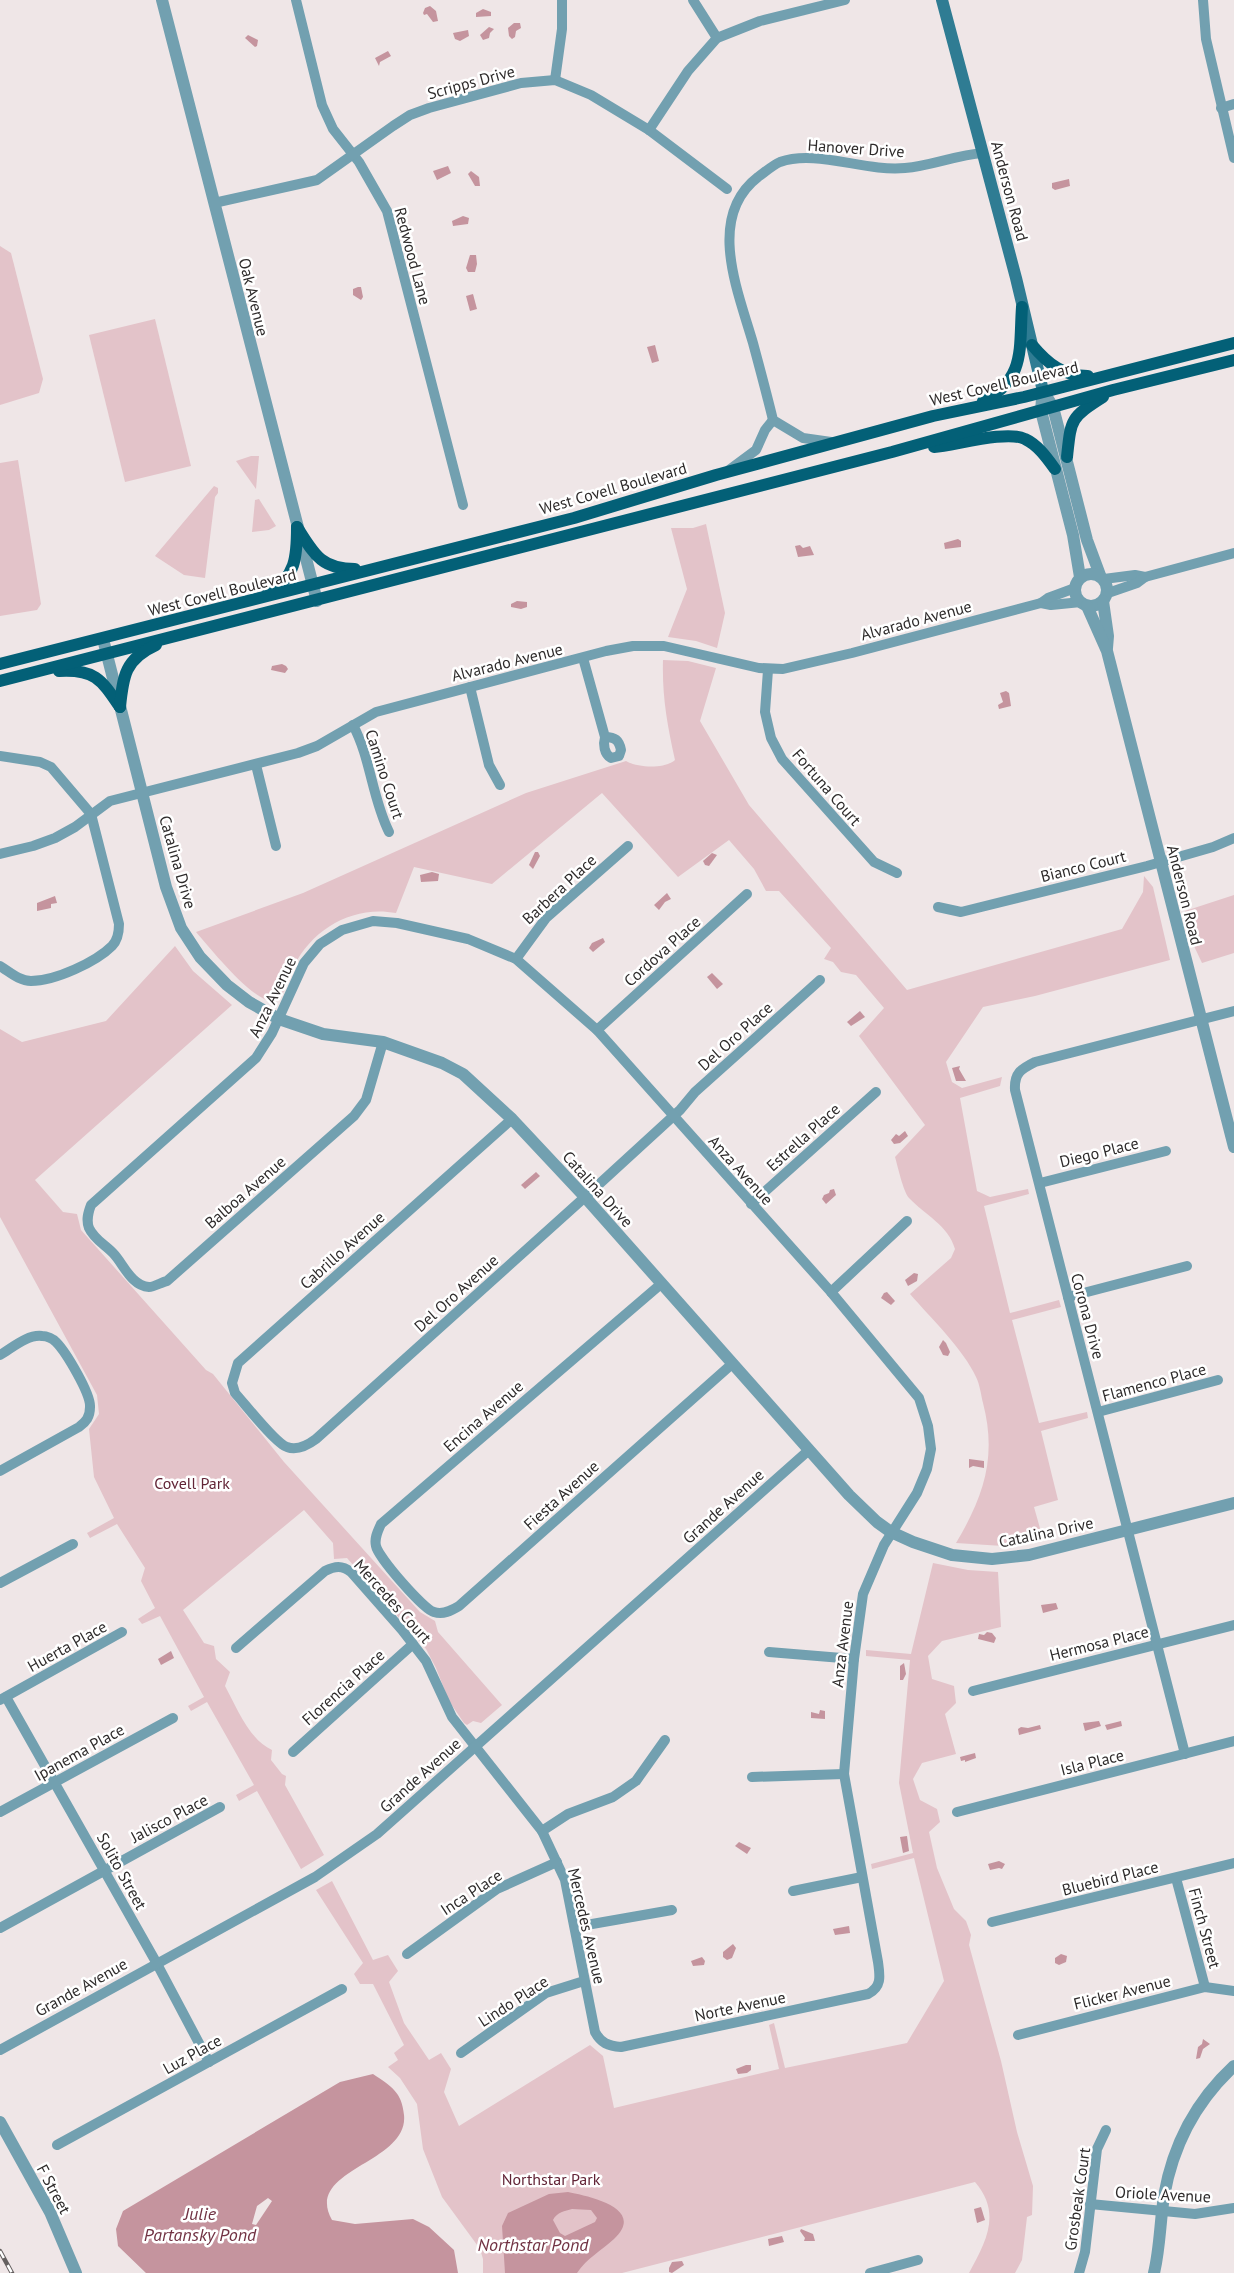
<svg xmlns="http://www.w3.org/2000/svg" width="1234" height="2273" font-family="'PT Sans',sans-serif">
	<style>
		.green { fill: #e3c3c9 }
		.water { fill: #c5949e; fill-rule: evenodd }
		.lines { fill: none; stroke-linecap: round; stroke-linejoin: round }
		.minor { stroke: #72a0b0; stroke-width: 10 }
		.tertiary { stroke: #72a0b0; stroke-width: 12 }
		.secondary { stroke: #2f7c93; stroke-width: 12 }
		.primary { stroke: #036077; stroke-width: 12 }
		.rail-casing { stroke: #656060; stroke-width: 4.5 }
		.rail { stroke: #fff; stroke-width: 2.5; stroke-dasharray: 8; stroke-linecap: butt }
		.labels { text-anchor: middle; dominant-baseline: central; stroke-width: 5; stroke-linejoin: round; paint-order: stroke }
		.street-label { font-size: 16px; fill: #2e2b2b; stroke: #fff }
		.park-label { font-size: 16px; fill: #622436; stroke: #fff }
		.water-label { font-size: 18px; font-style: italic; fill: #713243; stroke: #fff }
	</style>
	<rect width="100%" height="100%" fill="#efe6e7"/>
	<g class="green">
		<polygon points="0,246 11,253 43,379 39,393 0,405"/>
		<polygon points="155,319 191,466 125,482 89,335"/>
		<polygon points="251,456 259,456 256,489 236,461"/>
		<polygon points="18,460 41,604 37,610 0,616 0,463"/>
		<polygon points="214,486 218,488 218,493 215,497 205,578 184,575 155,556"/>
		<polygon points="259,499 276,526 269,530 252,532 255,500"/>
		<polygon points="706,524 725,613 717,648 696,641 668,637 687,589 671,528 693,528"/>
		<path d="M663 660 688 661 716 668 700 721 749 805 907 990 1122 929 1143 892 1144 876 1153 887 1170 960 1035 996 983 1007 946 1062 952 1082 962 1088 1002 1077 1000 1086 960 1098 977 1191 990 1197 1028 1189 1029 1194 984 1206 1010 1313 1059 1300 1061 1307 1012 1320 1039 1423 1087 1412 1088 1418 1041 1431 1058 1500 1034 1507 1043 1539 1003 1546 956 1543C984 1496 997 1457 983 1403 981 1395 980 1385 976 1377 964 1350 930 1317 910 1294L951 1258 955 1249C948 1225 925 1215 909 1198 903 1191 898 1167 895 1157L925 1125 859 1036 884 1008 856 975 841 972 833 962 824 959 831 948 779 891H766L754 869 729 840 678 877 602 793 492 884 414 867 396 913C354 905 313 928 294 966 289 978 285 996 274 1002 252 1001 211 949 196 932L303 893 526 793 626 761C638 768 665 769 675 760 667 724 662 696 663 660Z"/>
		<polygon points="1234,895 1234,953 1202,963 1194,946 1185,911"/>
		<path d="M175 946 193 971 232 1005 35 1180 63 1212 77 1214 81 1230 206 1370 213 1374 284 1462 420 1612 435 1621 438 1632 502 1705 481 1723 473 1721 467 1725 464 1723 449 1701 436 1668 426 1649 347 1558 334 1559 333 1543 304 1510 183 1610 204 1643 214 1646 216 1659 230 1672 225 1686C236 1706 249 1740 272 1750L271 1760 282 1774 286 1776 285 1785 324 1855 301 1869 257 1791 239 1801 236 1795 254 1785 207 1702 191 1711 188 1706 204 1697 160 1616 142 1624 138 1619 155 1608 141 1581 145 1568 117 1524 90 1538 87 1533 114 1518 94 1477 89 1429 99 1414 97 1395 0 1217V1029L22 1042 106 1021Z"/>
		<path d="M933 1563 968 1570 998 1572 1001 1627 942 1641 928 1656 932 1679 954 1686 956 1703 945 1714 956 1754 922 1763 913 1779 920 1800 937 1809 940 1822 929 1832 937 1868 954 1909 966 1921 971 1935 969 1945 1001 2061 1017 2132 1033 2186 1032 2215 1027 2217 1022 2260 1015 2273H969C986 2242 1002 2213 975 2182L622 2273H483V2259L480 2249 442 2197 423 2149 417 2104 400 2078 388 2067 398 2060 394 2053 404 2045 373 1984H360L354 1974 363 1963 316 1890 332 1881 373 1960 388 1955 398 1971 389 1982 404 2023 429 2060 441 2053 451 2069 444 2092 459 2126 590 2045 603 2056 614 2108 779 2069 769 2025 774 2023 785 2068 907 2043 944 1981 914 1858 872 1869 871 1864 913 1853 899 1783 910 1660 866 1656V1650L911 1654Z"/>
	</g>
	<g class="water">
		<polygon points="430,6 436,11 438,21 433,22 427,14 424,15 423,13 425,8"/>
		<polygon points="483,9 491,12 491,16 476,17 476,13"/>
		<polygon points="514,23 520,23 521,28 516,31 515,37 512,39 509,36 508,28"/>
		<polygon points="489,27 494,29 490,33 489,38 483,40 480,35"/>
		<polygon points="468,30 469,36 460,41 455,39 453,33"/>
		<polygon points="248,35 258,40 257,46 255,47 245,38"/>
		<polygon points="388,51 391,56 380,62 379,66 375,58"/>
		<polygon points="448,166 451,173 437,180 433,171"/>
		<polygon points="471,171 479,177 480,186 475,186 468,174"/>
		<polygon points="1069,179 1070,186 1055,190 1052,188 1052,183"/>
		<polygon points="463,216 469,218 468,224 453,226 452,221"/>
		<polygon points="470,255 476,255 477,264 475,272 468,272 466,268"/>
		<polygon points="358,287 361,287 363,297 361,300 353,295 353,289"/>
		<polygon points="473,294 477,309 470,311 466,296"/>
		<polygon points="655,345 659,361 652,363 647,347"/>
		<polygon points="958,539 961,541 961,547 945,549 944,543"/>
		<polygon points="800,545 803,548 810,546 814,555 798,557 795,546"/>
		<polygon points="517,601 527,602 527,607 521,609 511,607 511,604"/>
		<polygon points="282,664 286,666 288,669 285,673 271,670 272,666"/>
		<polygon points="1006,691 1009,693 1011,706 999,709 998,705 1003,702 1000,693"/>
		<polygon points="535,852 538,852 540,856 533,869 529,865"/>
		<polygon points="712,853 717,855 709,866 705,865 703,861"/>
		<polygon points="432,872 439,874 438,881 421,882 420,875"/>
		<polygon points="667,893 671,899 665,902 659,910 654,905"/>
		<polygon points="55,896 57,903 51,904 51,908 37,911 37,903"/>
		<polygon points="603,938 605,942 593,952 589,948 592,943"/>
		<polygon points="712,973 723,984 717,989 707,977"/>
		<polygon points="860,1011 865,1017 851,1026 847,1022"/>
		<polygon points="960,1066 959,1069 966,1081 956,1081 952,1068"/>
		<polygon points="905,1131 908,1136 900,1143 894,1144 891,1140 896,1134 899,1136"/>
		<polygon points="536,1172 540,1176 525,1189 521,1185"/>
		<polygon points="834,1189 836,1195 826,1204 822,1199 824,1195 829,1193 830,1190"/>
		<polygon points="914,1273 918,1274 917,1281 908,1286 905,1280"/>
		<polygon points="887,1292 895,1301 891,1305 881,1298 884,1293"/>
		<polygon points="943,1340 946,1343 950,1352 948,1356 943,1355 939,1347"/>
		<polygon points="969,1459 984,1461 984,1468 973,1466 969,1468"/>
		<polygon points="1056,1603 1058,1609 1043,1613 1041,1605"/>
		<polygon points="987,1632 992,1633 996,1638 994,1643 978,1639 979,1634 984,1635"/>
		<polygon points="171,1651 174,1658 161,1665 158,1659"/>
		<polygon points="904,1663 906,1674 903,1680 900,1680 900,1666"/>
		<polygon points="820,1710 825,1711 825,1719 811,1718 811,1712 819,1714"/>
		<polygon points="1099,1721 1101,1726 1085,1731 1083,1723"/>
		<polygon points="1121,1721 1122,1726 1107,1730 1105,1725"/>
		<polygon points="1040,1725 1041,1729 1019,1735 1018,1729 1021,1727 1028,1728"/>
		<polygon points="975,1753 976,1758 965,1762 965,1760 961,1761 960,1757"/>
		<polygon points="907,1836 909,1851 903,1853 900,1837"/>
		<polygon points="739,1842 751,1848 747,1854 735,1846"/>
		<polygon points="999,1861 1005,1864 1002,1869 999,1868 990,1870 988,1864"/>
		<polygon points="849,1926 850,1933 835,1935 833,1929"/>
		<polygon points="733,1944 736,1948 732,1958 727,1960 723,1957 723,1952"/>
		<polygon points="1061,1954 1067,1956 1066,1962 1059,1965 1055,1963 1055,1958"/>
		<polygon points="702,1957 705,1961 704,1965 693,1966 691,1961"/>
		<polygon points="1203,2039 1210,2044 1203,2049 1200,2058 1196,2059 1198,2047 1202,2044"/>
		<polygon points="746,2065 751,2065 751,2070 747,2073 738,2074 736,2069"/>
		<path d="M373 2074C391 2086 402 2092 404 2115 409 2164 303 2169 332 2220L355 2224 413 2219 429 2227 454 2250 458 2273H146L118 2246 116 2229 123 2211 340 2082ZM268 2198 272 2201 256 2225 252 2224 257 2206Z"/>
		<path d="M568 2192C588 2196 647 2208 614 2239 601 2251 587 2258 577 2273H505L502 2226 508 2213 549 2194ZM572 2209 591 2210 597 2218 595 2222 565 2236 560 2233 553 2220C557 2212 565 2211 572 2209Z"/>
		<polygon points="981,2207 985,2220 977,2223 974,2209"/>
		<polygon points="801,2229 813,2234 815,2241 804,2241 805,2238 800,2231"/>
		<polygon points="782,2236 784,2242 769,2246 768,2239"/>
		<polygon points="682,2261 684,2265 672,2273 669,2272 669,2268 672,2262"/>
	</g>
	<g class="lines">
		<g class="minor">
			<polyline points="296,0 322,105 333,129 359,162 387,211 463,505"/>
			<polyline points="693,0 717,38"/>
			<polyline points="1203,0 1206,39 1234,158"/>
			<polyline points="555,80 562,29 562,0"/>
			<polyline points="1221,108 1234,104"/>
			<polyline points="649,130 688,71 717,38 760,21 845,0"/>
			<polyline points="214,203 317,180 393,126 410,115 429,108 521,83 555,80 591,95 649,130 727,189"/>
			<path d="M831 442 803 438 773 420C767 395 760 369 753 343 738 291 706 217 758 177 765 172 773 165 780 162 816 149 865 172 905 168 931 166 956 155 983 153"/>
			<polyline points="729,470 756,450 765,430 773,420"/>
			<polyline points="1104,579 1135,575 1145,577"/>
			<polyline points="1108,593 1137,583 1145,577 1234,553"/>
			<polyline points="1041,603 1051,605 1081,602"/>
			<path d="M583 658 605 737C603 744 604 754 611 758L619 756 621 750C619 740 615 737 605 737"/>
			<polyline points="768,670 765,712 771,738 782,759 874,862 897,873"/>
			<polyline points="470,687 489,765 500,785"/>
			<path d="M353 725C371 759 372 798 389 832"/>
			<path d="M0 756 40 762 51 767 91 814 119 924C119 932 118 940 112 946 96 962 55 981 31 981 19 981 10 972 0 966"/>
			<polyline points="256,765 276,846"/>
			<polyline points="0,854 33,846 55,838 75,827 110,801 298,753 317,746 376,712 606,651 633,646 664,646 759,668 783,669 852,653 1041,603 1048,598 1075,588"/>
			<polyline points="938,907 961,912 1147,866 1213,847 1234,838"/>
			<polyline points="516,959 546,918 628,846"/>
			<polyline points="597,1030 747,894"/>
			<path d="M512 1119 238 1363 232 1383 235 1393C245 1404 276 1444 287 1447 298 1451 308 1445 316 1439L585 1197 680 1110 695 1092 820 980"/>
			<polyline points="1040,1183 1166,1151"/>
			<polyline points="751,1204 876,1092"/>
			<path d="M661 1284 381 1524C378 1531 374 1538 376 1546 378 1557 424 1610 434 1612 443 1615 451 1611 459 1606L732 1364"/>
			<polyline points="831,1292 907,1221"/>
			<polyline points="1068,1297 1187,1266"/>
			<path d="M0 1355C12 1348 28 1334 42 1336 47 1336 53 1339 56 1342 66 1352 91 1394 90 1407 90 1417 86 1422 79 1427L0 1471"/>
			<polyline points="1098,1412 1218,1380"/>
			<polyline points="0,1583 73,1544"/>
			<path d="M236 1648 325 1571C335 1566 342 1565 351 1572L402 1630 426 1661 452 1717 542 1831 565 1880 595 2032C601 2043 608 2046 621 2047L868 1994C882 1987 880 1976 878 1962L844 1774 854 1659 863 1594 884 1545 917 1493 927 1469 931 1449 928 1426 919 1398 831 1292 597 1030 516 959 468 939 397 923 373 921 342 930 320 944 304 963 272 1033 256 1058 91 1205C88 1213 86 1220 89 1228 94 1239 104 1244 113 1253 123 1263 131 1286 149 1287 154 1287 162 1282 167 1281L354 1116 366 1100 383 1042"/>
			<polyline points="769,1652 854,1659"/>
			<polyline points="973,1691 1234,1625"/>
			<polyline points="6,1697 156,1962 209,2062"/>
			<polyline points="0,1700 122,1632"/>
			<polyline points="293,1752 413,1644"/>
			<path d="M1185 1754 1015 1090C1014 1073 1021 1069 1035 1062L1234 1011"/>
			<polyline points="752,1777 844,1774"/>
			<polyline points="0,1812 173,1718"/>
			<polyline points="957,1812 1234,1741"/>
			<polyline points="542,1831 568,1814 613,1797 636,1781 665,1740"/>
			<polyline points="1176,1878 1205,1987"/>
			<polyline points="793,1891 862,1877"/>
			<polyline points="992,1922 1234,1863"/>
			<polyline points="575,1927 672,1910"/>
			<polyline points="0,1928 220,1807"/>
			<polyline points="407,1954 497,1889 557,1862"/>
			<polyline points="1018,2035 1205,1987 1234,1991"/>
			<polyline points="0,2050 315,1877 377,1834 809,1450"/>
			<polyline points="461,2053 546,1993 584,1981"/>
			<polyline points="57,2145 342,1989"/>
			<polyline points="1090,2204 1195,2214 1234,2208"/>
			<polyline points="870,2273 918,2260"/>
			<polyline points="1079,2273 1085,2252 1097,2149 1106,2130"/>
		</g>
		<g class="tertiary">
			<polyline points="162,0 317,601"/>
			<polyline points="1043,391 1053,407 1087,540 1100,575"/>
			<polyline points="1042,399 1041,411 1073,535 1080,577"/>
			<circle cx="1091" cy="590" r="16"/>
			<polyline points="1103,601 1108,636 1107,648"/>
			<polyline points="1087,606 1107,651 1234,1147"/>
			<polyline points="103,639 166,887 181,928 200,957 227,985 249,1002 279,1019 323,1034 383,1042 442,1063 463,1074 512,1119 585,1197 849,1495 877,1522 891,1532 913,1542 952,1555 992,1559 1029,1555 1234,1503"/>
			<polyline points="0,2122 50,2212 76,2273"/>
			<path d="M1154 2273C1160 2248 1160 2222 1164 2196 1173 2145 1195 2102 1234 2066"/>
		</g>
		<polyline class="secondary" points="942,0 1016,278 1043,391"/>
		<g class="primary">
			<path d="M1032 345C1048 364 1063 376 1088 376"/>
			<path d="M983 401C1026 379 1019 349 1022 307"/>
			<path d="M934 447C956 445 1007 430 1025 439 1038 445 1047 458 1055 469"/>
			<path d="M1067 457C1071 419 1070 418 1103 397"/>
			<path d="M297 527C314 554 321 569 355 569"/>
			<path d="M268 593C296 578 297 556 297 527"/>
			<polyline points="0,664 574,518 716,475 933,416 1024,397 1234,343"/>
			<path d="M59 671C95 669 101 679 120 707"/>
			<polyline points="0,681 892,452 1113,390 1234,360"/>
			<path d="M120 707C123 676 125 659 156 645"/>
		</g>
		<g class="rail-casing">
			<polyline id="rail" points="0,2251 12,2273"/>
		</g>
		<use href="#rail" class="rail"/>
	</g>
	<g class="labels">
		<g class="street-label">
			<text transform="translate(471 82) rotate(-15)">Scripps Drive</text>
			<text transform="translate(856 148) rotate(4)">Hanover Drive</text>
			<text transform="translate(1010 191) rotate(75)">Anderson Road</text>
			<text transform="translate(413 256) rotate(75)">Redwood Lane</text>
			<text transform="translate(254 297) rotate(76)">Oak Avenue</text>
			<text transform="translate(1004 383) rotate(-13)">West Covell Boulevard</text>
			<text transform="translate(613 488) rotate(-16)">West Covell Boulevard</text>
			<text transform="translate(222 592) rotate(-14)">West Covell Boulevard</text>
			<text transform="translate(916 620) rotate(-15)">Alvarado Avenue</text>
			<text transform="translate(507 662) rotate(-14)">Alvarado Avenue</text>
			<text transform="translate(385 774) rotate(72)">Camino Court</text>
			<text transform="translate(827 787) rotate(49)">Fortuna Court</text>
			<text transform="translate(178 862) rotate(74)">Catalina Drive</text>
			<text transform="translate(1083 866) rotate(-14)">Bianco Court</text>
			<text transform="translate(559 889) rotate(-43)">Barbera Place</text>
			<text transform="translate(1185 895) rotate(76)">Anderson Road</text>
			<text transform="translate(662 951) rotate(-42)">Cordova Place</text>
			<text transform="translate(272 997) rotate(-64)">Anza Avenue</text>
			<text transform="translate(735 1036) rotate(-42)">Del Oro Place</text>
			<text transform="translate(803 1137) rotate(-42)">Estrella Place</text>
			<text transform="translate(1099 1152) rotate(-14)">Diego Place</text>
			<text transform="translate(741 1170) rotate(48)">Anza Avenue</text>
			<text transform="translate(598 1189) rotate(48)">Catalina Drive</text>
			<text transform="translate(245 1192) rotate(-41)">Balboa Avenue</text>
			<text transform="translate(342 1250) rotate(-42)">Cabrillo Avenue</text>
			<text transform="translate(456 1293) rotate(-42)">Del Oro Avenue</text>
			<text transform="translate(1088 1316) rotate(75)">Corona Drive</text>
			<text transform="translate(1154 1382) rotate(-15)">Flamenco Place</text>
			<text transform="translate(483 1416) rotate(-41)">Encina Avenue</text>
			<text transform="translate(561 1495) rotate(-42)">Fiesta Avenue</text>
			<text transform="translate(723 1506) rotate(-42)">Grande Avenue</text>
			<text transform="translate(1046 1532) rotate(-12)">Catalina Drive</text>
			<text transform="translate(393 1601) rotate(48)">Mercedes Court</text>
			<text transform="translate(1099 1643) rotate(-14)">Hermosa Place</text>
			<text transform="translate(842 1644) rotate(-83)">Anza Avenue</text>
			<text transform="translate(67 1646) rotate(-29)">Huerta Place</text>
			<text transform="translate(343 1687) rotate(-42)">Florencia Place</text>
			<text transform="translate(79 1752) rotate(-29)">Ipanema Place</text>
			<text transform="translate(1092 1762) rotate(-14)">Isla Place</text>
			<text transform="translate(420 1775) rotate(-42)">Grande Avenue</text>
			<text transform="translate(169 1818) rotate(-28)">Jalisco Place</text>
			<text transform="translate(122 1871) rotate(61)">Solito Street</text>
			<text transform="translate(1110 1878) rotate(-14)">Bluebird Place</text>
			<text transform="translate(471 1892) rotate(-33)">Inca Place</text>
			<text transform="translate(587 1926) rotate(77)">Mercedes Avenue</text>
			<text transform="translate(1205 1928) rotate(75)">Finch Street</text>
			<text transform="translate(81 1987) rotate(-29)">Grande Avenue</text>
			<text transform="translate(1122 1992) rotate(-14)">Flicker Avenue</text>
			<text transform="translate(513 2001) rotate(-33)">Lindo Place</text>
			<text transform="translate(740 2006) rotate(-12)">Norte Avenue</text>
			<text transform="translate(192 2054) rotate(-29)">Luz Place</text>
			<text transform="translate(54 2189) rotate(62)">F Street</text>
			<text transform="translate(1163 2194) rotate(3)">Oriole Avenue</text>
			<text transform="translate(1077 2199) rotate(-82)">Grosbeak Court</text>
		</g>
		<g class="park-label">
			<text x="192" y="1483">Covell Park</text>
			<text x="551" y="2179">Northstar Park</text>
		</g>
		<g class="water-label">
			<text x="200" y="2213">Julie<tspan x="200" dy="21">Partansky Pond</tspan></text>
			<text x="533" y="2244">Northstar Pond</text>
		</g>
	</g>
</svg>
